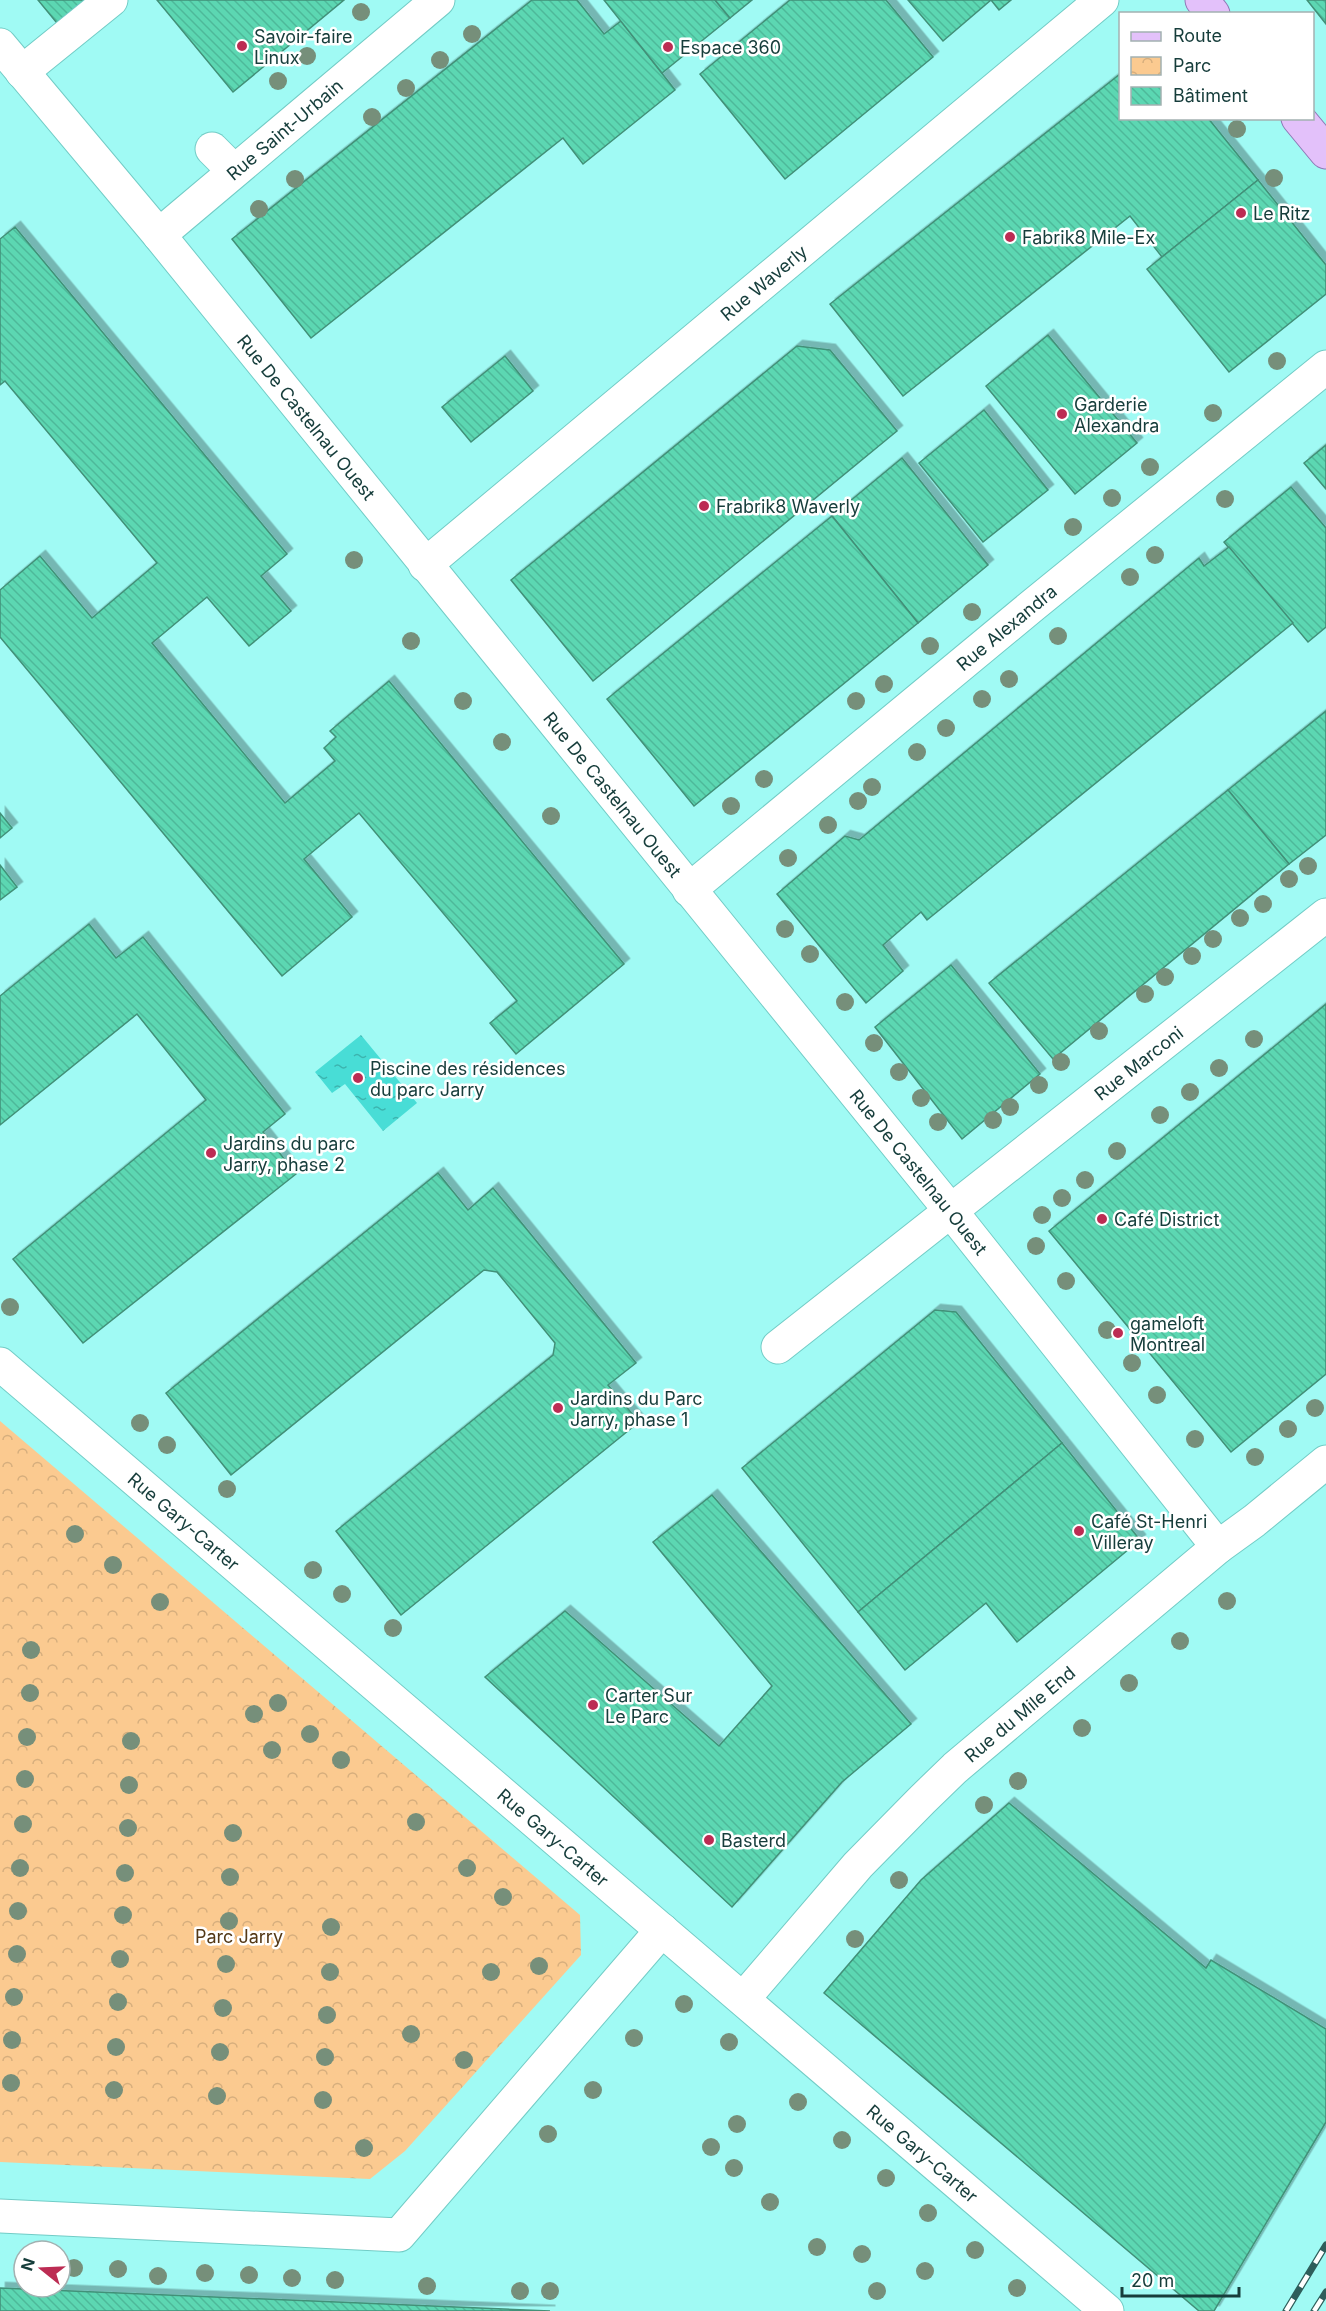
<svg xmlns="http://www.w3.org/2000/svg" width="1326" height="2311" font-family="Inter,sans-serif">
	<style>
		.park { fill: url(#park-crowns) }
		.water { fill: url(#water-ripples) }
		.building { fill: url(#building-back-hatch); stroke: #429078; stroke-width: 1.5; filter: url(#shadow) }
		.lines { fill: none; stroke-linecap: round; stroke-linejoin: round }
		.minor-casing { stroke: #72ccc6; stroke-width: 35 }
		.major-casing { stroke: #8f78b5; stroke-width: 35 }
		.minor { stroke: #fff; stroke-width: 33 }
		.major { stroke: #e3c1fa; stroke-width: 33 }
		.rail-casing { stroke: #2e5e5b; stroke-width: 7 }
		.rail { stroke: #fff; stroke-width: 4.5; stroke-dasharray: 14; stroke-linecap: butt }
		.tree { fill: #768f7a }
		.poi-dot { fill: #bc2c53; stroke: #fff; stroke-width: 2 }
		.labels { text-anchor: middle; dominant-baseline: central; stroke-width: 5; stroke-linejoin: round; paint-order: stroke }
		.poi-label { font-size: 18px; fill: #163d3b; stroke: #fff; text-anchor: start }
		.street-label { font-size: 18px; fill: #163d3b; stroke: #fff }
		.park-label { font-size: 18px; fill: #533816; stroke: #fff }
	</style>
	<defs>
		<pattern id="park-crowns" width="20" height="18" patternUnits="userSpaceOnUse" patternTransform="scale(1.5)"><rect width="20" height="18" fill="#fbca90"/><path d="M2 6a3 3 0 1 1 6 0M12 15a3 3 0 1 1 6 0" fill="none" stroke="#d6ae7d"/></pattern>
		<pattern id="water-ripples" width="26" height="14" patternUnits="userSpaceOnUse" patternTransform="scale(1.5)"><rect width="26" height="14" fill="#48ddd6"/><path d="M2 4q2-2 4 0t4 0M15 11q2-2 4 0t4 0" fill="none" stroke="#3bb4af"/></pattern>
		<pattern id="building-back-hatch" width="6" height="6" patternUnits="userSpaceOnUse" patternTransform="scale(1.5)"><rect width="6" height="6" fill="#5bd7b2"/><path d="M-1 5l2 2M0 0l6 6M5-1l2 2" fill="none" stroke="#4eb99a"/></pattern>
		<filter id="shadow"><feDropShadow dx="5.5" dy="-5.5" stdDeviation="0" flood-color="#0004"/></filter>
	</defs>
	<rect width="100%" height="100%" fill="#a0faf4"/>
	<polygon class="park" points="0,1421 580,1915 581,1955 405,2151 370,2179 0,2162"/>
	<polygon class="water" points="361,1035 417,1103 383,1131 345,1084 332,1093 315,1072"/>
	<g class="building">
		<polygon points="38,0 95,0 61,28"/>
		<polygon points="157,0 344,0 233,92"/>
		<polygon points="532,0 577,0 604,34 621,21 675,90 583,164 563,138 311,338 232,239"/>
		<polygon points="604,0 715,0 730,18 662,73"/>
		<polygon points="715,0 752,0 730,18"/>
		<polygon points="790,0 886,0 933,57 785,179 700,74"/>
		<polygon points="908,0 1011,0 999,10 991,0 943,41"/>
		<polygon points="1307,0 1326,0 1326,24"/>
		<polygon points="1120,74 1120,118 1208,118 1258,180 1162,257 1130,216 903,396 830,304"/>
		<polygon points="1258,180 1326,265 1326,294 1229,372 1147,269"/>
		<polygon points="15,227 287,554 261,576 291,611 249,646 207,597 152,643 285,803 335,761 324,748 336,737 330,731 389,681 624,964 516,1054 490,1023 517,1001 359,813 304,859 352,917 282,976 0,637 0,590 40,556 92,618 157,563 5,381 0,385 0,239"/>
		<polygon points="1048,335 1137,443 1075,494 986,386"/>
		<polygon points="797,346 830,350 897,431 593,681 511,580"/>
		<polygon points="505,356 533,391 471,442 442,407"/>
		<polygon points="984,410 1048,490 983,542 919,463"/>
		<polygon points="1326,445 1326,489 1304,463"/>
		<polygon points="902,458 988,565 918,623 832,516"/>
		<polygon points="1291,487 1326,528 1326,627 1308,642 1224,542"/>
		<polygon points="832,516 918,623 694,806 607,699"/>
		<polygon points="1229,547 1293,623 927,920 921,912 883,945 903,971 866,1003 777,894 845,836 859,840 1199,558 1204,566"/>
		<polygon points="1326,711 1326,835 1289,864 1228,790"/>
		<polygon points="1228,790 1289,864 1053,1059 989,983"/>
		<polygon points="0,813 12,828 0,838"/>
		<polygon points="0,865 17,887 0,900"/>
		<polygon points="89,924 116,958 143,937 285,1114 263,1132 296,1174 83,1343 13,1259 206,1100 137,1014 0,1125 0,996"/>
		<polygon points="951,965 1040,1074 962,1139 875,1027"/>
		<polygon points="1326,1004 1326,1374 1231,1452 1049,1231"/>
		<polygon points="438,1173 468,1210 493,1188 636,1363 608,1385 639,1422 401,1615 336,1531 553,1355 555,1343 497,1272 484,1270 231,1475 166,1393"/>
		<polygon points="935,1310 956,1312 1062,1443 858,1612 742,1468"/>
		<polygon points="1062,1443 1140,1540 1017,1642 986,1603 905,1670 858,1612"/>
		<polygon points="712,1495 911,1724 842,1782 732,1907 485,1677 565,1611 719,1746 772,1686 653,1542"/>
		<polygon points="1009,1803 1206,1968 1211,1960 1326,2029 1326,2122 1214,2311 1199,2311 824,1993 921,1880"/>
		<polygon points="0,2288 550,2311 0,2311"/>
	</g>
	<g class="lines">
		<g class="minor-casing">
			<g id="minor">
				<path id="s1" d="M0 45 159 235 950 1210 1218 1547"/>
				<polyline points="22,72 111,0"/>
				<polyline points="212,149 234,171"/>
				<path id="s2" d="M159 235 438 0"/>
				<path id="s3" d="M425 565 1102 0"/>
				<path id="s4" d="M689 890 1032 606 1326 367"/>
				<path id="s5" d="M778 1347 1326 915"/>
				<path id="s6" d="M0 1364 1107 2311"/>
				<path id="s7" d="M743 1999 858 1865 922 1800 955 1768 1218 1547 1254 1521 1326 1462"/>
				<polyline points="0,2216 399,2235 662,1930"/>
			</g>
		</g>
		<g class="major-casing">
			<g id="major">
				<polyline points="1202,0 1213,14"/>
				<polyline points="1298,118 1326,152"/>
			</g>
		</g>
		<use href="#minor" class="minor"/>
		<use href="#major" class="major"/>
		<g class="rail-casing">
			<g id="rail">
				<polyline points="1286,2311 1326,2245"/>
				<polyline points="1314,2311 1326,2292"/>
			</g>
		</g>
		<use href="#rail" class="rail"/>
	</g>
	<g class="tree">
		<circle cx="361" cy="12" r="9"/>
		<circle cx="472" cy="34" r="9"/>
		<circle cx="307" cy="56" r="9"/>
		<circle cx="440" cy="60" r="9"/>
		<circle cx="278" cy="81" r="9"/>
		<circle cx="406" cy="88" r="9"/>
		<circle cx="372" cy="117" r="9"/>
		<circle cx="1237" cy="129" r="9"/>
		<circle cx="1274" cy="178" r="9"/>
		<circle cx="295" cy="179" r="9"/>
		<circle cx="259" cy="209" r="9"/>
		<circle cx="1277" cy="361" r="9"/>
		<circle cx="1213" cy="413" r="9"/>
		<circle cx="1150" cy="467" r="9"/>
		<circle cx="1112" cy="498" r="9"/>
		<circle cx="1225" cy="499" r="9"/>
		<circle cx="1073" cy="527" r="9"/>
		<circle cx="1155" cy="555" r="9"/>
		<circle cx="354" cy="560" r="9"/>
		<circle cx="1130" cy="577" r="9"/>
		<circle cx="972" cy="612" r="9"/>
		<circle cx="1058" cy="636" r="9"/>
		<circle cx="411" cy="641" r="9"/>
		<circle cx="930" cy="646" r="9"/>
		<circle cx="1009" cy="679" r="9"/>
		<circle cx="884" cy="684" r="9"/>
		<circle cx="982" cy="699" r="9"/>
		<circle cx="463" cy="701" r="9"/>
		<circle cx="856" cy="701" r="9"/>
		<circle cx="946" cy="728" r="9"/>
		<circle cx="502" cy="742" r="9"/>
		<circle cx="917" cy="752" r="9"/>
		<circle cx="764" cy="779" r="9"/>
		<circle cx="872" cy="787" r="9"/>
		<circle cx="858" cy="801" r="9"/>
		<circle cx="731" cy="806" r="9"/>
		<circle cx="551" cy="816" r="9"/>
		<circle cx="828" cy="825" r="9"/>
		<circle cx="788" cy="858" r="9"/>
		<circle cx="1308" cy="866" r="9"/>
		<circle cx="1289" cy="879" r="9"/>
		<circle cx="1263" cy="904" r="9"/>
		<circle cx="1240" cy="918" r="9"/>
		<circle cx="785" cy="929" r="9"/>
		<circle cx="1213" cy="939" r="9"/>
		<circle cx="810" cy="954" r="9"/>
		<circle cx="1192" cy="956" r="9"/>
		<circle cx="1165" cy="977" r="9"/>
		<circle cx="1145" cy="994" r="9"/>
		<circle cx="845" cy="1002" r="9"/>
		<circle cx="1099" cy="1031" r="9"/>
		<circle cx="1254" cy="1039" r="9"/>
		<circle cx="874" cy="1043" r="9"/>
		<circle cx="1061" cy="1062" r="9"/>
		<circle cx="1219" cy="1068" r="9"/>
		<circle cx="899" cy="1072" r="9"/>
		<circle cx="1039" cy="1085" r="9"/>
		<circle cx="1190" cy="1092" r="9"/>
		<circle cx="921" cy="1098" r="9"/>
		<circle cx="1010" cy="1107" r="9"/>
		<circle cx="1160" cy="1115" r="9"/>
		<circle cx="993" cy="1120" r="9"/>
		<circle cx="938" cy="1122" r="9"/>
		<circle cx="1117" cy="1151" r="9"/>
		<circle cx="1085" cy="1180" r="9"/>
		<circle cx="1062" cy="1198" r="9"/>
		<circle cx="1042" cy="1215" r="9"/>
		<circle cx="1036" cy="1246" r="9"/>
		<circle cx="1066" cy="1281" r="9"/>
		<circle cx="10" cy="1307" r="9"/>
		<circle cx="1107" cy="1330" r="9"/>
		<circle cx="1132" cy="1363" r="9"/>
		<circle cx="1157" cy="1395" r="9"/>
		<circle cx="1315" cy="1408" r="9"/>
		<circle cx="140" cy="1423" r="9"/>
		<circle cx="1288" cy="1429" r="9"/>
		<circle cx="1195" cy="1439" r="9"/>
		<circle cx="167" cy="1445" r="9"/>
		<circle cx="1255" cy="1457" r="9"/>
		<circle cx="227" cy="1489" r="9"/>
		<circle cx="75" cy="1534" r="9"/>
		<circle cx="113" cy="1565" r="9"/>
		<circle cx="313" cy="1570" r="9"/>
		<circle cx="342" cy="1594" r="9"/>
		<circle cx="1227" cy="1601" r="9"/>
		<circle cx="160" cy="1602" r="9"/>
		<circle cx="393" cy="1628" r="9"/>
		<circle cx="1180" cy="1641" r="9"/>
		<circle cx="31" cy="1650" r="9"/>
		<circle cx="1129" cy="1683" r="9"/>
		<circle cx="30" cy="1693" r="9"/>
		<circle cx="278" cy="1703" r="9"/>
		<circle cx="254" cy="1714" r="9"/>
		<circle cx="1082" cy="1728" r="9"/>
		<circle cx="310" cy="1734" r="9"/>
		<circle cx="27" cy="1737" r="9"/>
		<circle cx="131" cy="1741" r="9"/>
		<circle cx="272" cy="1750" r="9"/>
		<circle cx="341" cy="1760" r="9"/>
		<circle cx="25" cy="1779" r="9"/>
		<circle cx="1018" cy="1781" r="9"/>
		<circle cx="129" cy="1785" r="9"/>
		<circle cx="984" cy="1805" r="9"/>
		<circle cx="416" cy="1822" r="9"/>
		<circle cx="23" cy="1824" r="9"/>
		<circle cx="128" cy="1828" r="9"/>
		<circle cx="233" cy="1833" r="9"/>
		<circle cx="20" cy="1868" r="9"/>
		<circle cx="467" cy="1868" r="9"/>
		<circle cx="125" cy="1873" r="9"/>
		<circle cx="230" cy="1877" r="9"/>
		<circle cx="899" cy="1880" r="9"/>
		<circle cx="503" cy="1897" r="9"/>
		<circle cx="18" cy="1911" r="9"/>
		<circle cx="123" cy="1915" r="9"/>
		<circle cx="229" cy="1921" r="9"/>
		<circle cx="331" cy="1927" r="9"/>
		<circle cx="855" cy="1939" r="9"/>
		<circle cx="17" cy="1954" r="9"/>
		<circle cx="120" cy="1959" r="9"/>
		<circle cx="226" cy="1964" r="9"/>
		<circle cx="539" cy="1966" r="9"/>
		<circle cx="330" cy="1972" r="9"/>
		<circle cx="491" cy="1972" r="9"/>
		<circle cx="14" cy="1997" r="9"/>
		<circle cx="118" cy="2002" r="9"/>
		<circle cx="684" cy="2004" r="9"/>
		<circle cx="223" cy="2008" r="9"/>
		<circle cx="327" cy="2015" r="9"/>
		<circle cx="411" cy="2034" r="9"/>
		<circle cx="634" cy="2038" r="9"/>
		<circle cx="12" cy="2040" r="9"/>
		<circle cx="729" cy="2042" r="9"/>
		<circle cx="116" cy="2047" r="9"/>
		<circle cx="220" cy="2052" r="9"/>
		<circle cx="325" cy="2057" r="9"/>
		<circle cx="464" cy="2060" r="9"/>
		<circle cx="11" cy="2083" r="9"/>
		<circle cx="114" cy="2090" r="9"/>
		<circle cx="593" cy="2090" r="9"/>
		<circle cx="217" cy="2096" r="9"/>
		<circle cx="323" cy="2100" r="9"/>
		<circle cx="798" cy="2102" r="9"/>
		<circle cx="737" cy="2124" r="9"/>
		<circle cx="548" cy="2134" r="9"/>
		<circle cx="842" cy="2140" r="9"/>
		<circle cx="711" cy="2147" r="9"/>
		<circle cx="364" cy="2148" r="9"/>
		<circle cx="734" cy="2168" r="9"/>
		<circle cx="886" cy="2178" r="9"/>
		<circle cx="770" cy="2202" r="9"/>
		<circle cx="928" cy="2213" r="9"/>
		<circle cx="817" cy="2247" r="9"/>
		<circle cx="975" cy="2250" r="9"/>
		<circle cx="862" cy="2254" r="9"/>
		<circle cx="74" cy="2268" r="9"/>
		<circle cx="118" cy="2269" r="9"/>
		<circle cx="925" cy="2271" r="9"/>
		<circle cx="205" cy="2273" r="9"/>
		<circle cx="249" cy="2275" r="9"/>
		<circle cx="158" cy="2276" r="9"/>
		<circle cx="292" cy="2278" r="9"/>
		<circle cx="335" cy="2280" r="9"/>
		<circle cx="427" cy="2286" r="9"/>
		<circle cx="1017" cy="2288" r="9"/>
		<circle cx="520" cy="2291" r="9"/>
		<circle cx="550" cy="2291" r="9"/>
		<circle cx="877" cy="2291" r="9"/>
	</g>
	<g class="poi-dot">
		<circle cx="242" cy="46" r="6"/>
		<circle cx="668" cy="47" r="6"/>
		<circle cx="1241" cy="213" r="6"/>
		<circle cx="1010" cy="237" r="6"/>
		<circle cx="1062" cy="414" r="6"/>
		<circle cx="704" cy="506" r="6"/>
		<circle cx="358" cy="1078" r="6"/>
		<circle cx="211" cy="1153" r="6"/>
		<circle cx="1102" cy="1219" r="6"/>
		<circle cx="1118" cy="1333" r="6"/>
		<circle cx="558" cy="1408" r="6"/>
		<circle cx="1079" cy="1531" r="6"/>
		<circle cx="593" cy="1705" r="6"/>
		<circle cx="709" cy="1840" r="6"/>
	</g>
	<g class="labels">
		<g class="poi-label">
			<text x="254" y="36">Savoir-faire<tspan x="254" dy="21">Linux</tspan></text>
			<text x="680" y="47">Espace 360</text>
			<text x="1253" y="213">Le Ritz</text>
			<text x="1022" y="237">Fabrik8 Mile-Ex</text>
			<text x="1074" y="404">Garderie<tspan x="1074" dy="21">Alexandra</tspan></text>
			<text x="716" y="506">Frabrik8 Waverly</text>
			<text x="370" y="1068">Piscine des résidences<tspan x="370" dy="21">du parc Jarry</tspan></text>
			<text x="223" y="1143">Jardins du parc<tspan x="223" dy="21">Jarry, phase 2</tspan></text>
			<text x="1114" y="1219">Café District</text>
			<text x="1130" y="1323">gameloft<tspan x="1130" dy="21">Montreal</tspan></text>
			<text x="570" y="1398">Jardins du Parc<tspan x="570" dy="21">Jarry, phase 1</tspan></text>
			<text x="1091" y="1521">Café St-Henri<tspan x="1091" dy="21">Villeray</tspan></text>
			<text x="605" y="1695">Carter Sur<tspan x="605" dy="21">Le Parc</tspan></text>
			<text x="721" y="1840">Basterd</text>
		</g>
		<g class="street-label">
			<text stroke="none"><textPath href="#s2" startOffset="164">Rue Saint-Urbain</textPath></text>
			<text stroke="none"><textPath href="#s3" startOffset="441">Rue Waverly</textPath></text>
			<text stroke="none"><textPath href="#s1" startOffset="482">Rue De Castelnau Ouest</textPath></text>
			<text stroke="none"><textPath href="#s4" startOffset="412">Rue Alexandra</textPath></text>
			<text stroke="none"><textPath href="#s1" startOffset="968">Rue De Castelnau Ouest</textPath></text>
			<text stroke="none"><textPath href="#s5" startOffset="459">Rue Marconi</textPath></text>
			<text stroke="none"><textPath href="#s1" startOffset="1454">Rue De Castelnau Ouest</textPath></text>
			<text stroke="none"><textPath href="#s6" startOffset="242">Rue Gary-Carter</textPath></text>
			<text stroke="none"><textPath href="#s7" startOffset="398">Rue du Mile End</textPath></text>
			<text stroke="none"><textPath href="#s6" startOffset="728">Rue Gary-Carter</textPath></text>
			<text stroke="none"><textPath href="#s6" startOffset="1214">Rue Gary-Carter</textPath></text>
		</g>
		<g class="park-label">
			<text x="239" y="1936">Parc Jarry</text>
		</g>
	</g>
	<rect x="1119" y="12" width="195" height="108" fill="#ffffff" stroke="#a2b1b1" stroke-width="1.5"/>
	<rect x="1131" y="32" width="30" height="9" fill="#e3c1fa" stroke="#a2b1b1" stroke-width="1.5"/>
	<text x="1173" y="42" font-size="18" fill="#163d3b">Route</text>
	<rect x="1131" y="57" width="30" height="18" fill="url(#park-crowns)" stroke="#a2b1b1" stroke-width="1.5"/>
	<text x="1173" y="72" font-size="18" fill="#163d3b">Parc</text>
	<rect x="1131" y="87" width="30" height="18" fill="url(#building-back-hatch)" stroke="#a2b1b1" stroke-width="1.5"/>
	<text x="1173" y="102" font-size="18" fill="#163d3b">Bâtiment</text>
	<g transform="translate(42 2269) rotate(288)"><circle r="28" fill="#ffffff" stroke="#a2b1b1" stroke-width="1.5"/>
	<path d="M0-4.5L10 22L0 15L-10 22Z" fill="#bc2c53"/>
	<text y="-9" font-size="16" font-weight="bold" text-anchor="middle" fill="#163d3b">N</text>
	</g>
	<path d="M1122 2287v9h117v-9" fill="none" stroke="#163d3b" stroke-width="3"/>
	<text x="1131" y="2287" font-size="18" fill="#163d3b" stroke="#ffffff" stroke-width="4.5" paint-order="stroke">20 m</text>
</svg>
